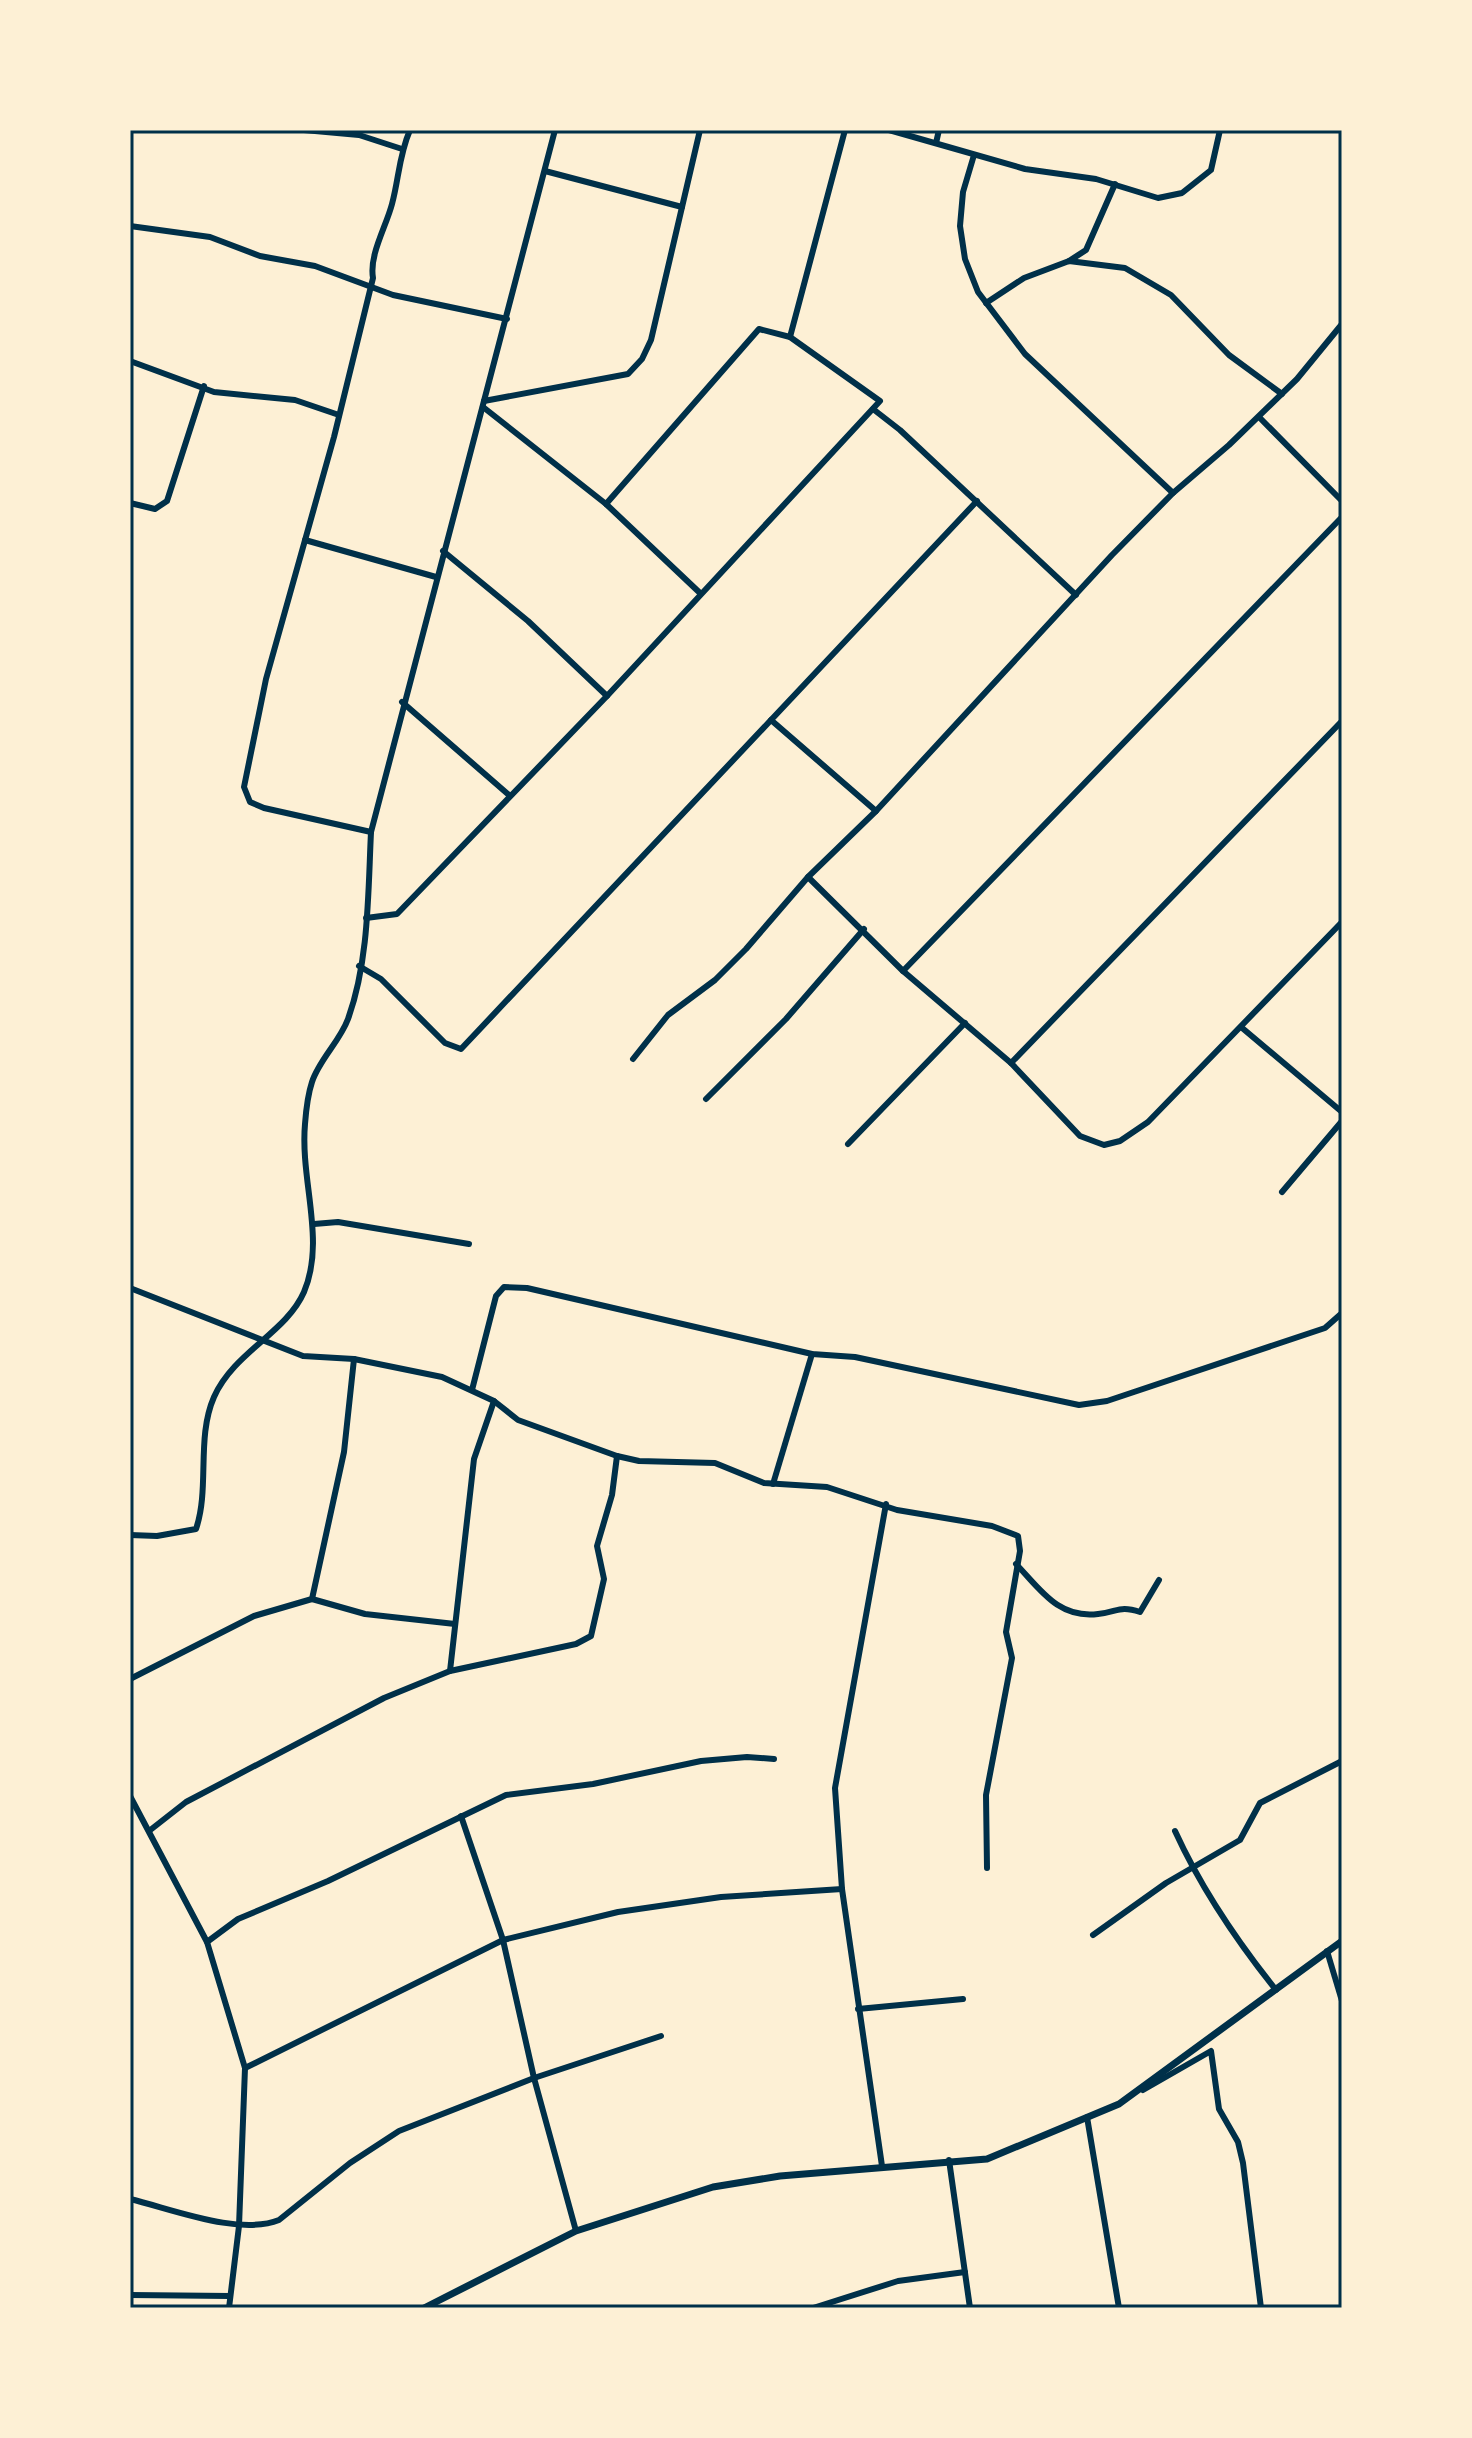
<svg xmlns="http://www.w3.org/2000/svg" width="1472" height="2438" font-family="'Alegreya Sans',sans-serif">
	<style>
		.lines { fill: none; stroke-linecap: round; stroke-linejoin: round }
		.minor { stroke: #003049; stroke-width: 6 }
		.tertiary { stroke: #003049; stroke-width: 7 }
		.neatline { fill: none; stroke: #003049; stroke-width: 3 }
	</style>
	<rect width="100%" height="100%" fill="#fdf0d5"/>
	<g class="lines">
		<g class="minor">
			<polyline points="304,130 359,135 402,149"/>
			<polyline points="889,130 1025,169 1096,179 1158,198 1182,193 1211,170 1220,130"/>
			<polyline points="936,143 939,130"/>
			<polyline points="974,155 963,192 960,226 965,259 978,292 1025,354 1173,493"/>
			<polyline points="545,171 682,207"/>
			<polyline points="130,226 210,237 260,256 315,266 393,295 507,319"/>
			<polyline points="1069,261 1086,250 1115,184"/>
			<polyline points="986,303 1024,278 1069,261 1125,268 1171,295 1229,355 1282,394"/>
			<polyline points="790,337 845,130"/>
			<polyline points="130,361 214,392 295,400 339,415"/>
			<polyline points="484,401 628,374 642,359 651,340 700,130"/>
			<polyline points="483,407 606,504 700,593"/>
			<polyline points="873,409 900,430 1076,595"/>
			<polyline points="1259,417 1342,501"/>
			<polyline points="130,503 155,509 167,501 204,386"/>
			<polyline points="305,540 436,577"/>
			<polyline points="443,551 528,621 607,696"/>
			<polyline points="402,702 509,795"/>
			<polyline points="876,811 771,720 977,501"/>
			<path d="M371 832 264 808 250 802 244 787 266 679 334 437 373 278C369 255 386 227 392 204 399 178 399 155 410 130"/>
			<polyline points="808,877 903,971 1011,1063 1080,1136 1104,1145 1120,1141 1148,1122 1342,922"/>
			<polyline points="366,918 397,914 607,696 880,401 790,337 759,329 606,504"/>
			<polyline points="359,966 381,979 445,1043 461,1049 771,720"/>
			<polyline points="903,971 1342,517"/>
			<polyline points="1241,1027 1342,1112"/>
			<polyline points="633,1059 668,1015 715,980 746,949 808,877 876,811 1112,555 1173,493 1229,445 1297,379 1342,324"/>
			<polyline points="1011,1063 1342,721"/>
			<polyline points="706,1099 786,1019 864,929"/>
			<polyline points="848,1144 965,1023"/>
			<polyline points="1282,1192 1342,1121"/>
			<polyline points="314,1224 338,1222 469,1244"/>
			<polyline points="130,1288 303,1356 354,1359 442,1377 494,1401 518,1420 617,1456 639,1461 715,1463 764,1483 827,1487 897,1510 992,1526 1018,1536 1020,1551 1006,1632 1012,1658 986,1795 987,1868"/>
			<polyline points="472,1390 496,1296 504,1287 527,1288 812,1354 855,1357 1079,1405 1107,1401 1325,1328 1342,1313"/>
			<polyline points="773,1484 812,1354"/>
			<path d="M130 1535 157 1536 196 1529C210 1488 196 1438 214 1397 234 1352 286 1333 304 1292 326 1240 300 1181 305 1124 306 1111 308 1094 312 1082 319 1060 340 1041 348 1019 369 961 368 893 371 832L555 130"/>
			<path d="M1016 1564C1040 1589 1058 1619 1098 1614 1118 1612 1119 1605 1140 1612L1159 1580"/>
			<polyline points="312,1599 365,1614 455,1624"/>
			<polyline points="450,1671 474,1459 494,1401"/>
			<polyline points="130,1679 254,1616 312,1599 344,1452 354,1359"/>
			<polyline points="130,1796 207,1942 245,2068 239,2226 229,2308"/>
			<polyline points="461,1816 503,1940 534,2078 576,2231"/>
			<polyline points="149,1831 186,1802 384,1698 450,1671 576,1644 591,1636 604,1579 597,1546 612,1495 617,1456"/>
			<path d="M1175 1831C1201 1888 1236 1940 1276 1990"/>
			<polyline points="1093,1935 1166,1883 1240,1840 1260,1803 1342,1761"/>
			<polyline points="207,1942 238,1919 328,1881 506,1795 593,1784 701,1761 747,1757 774,1759"/>
			<polyline points="1327,1951 1342,2001"/>
			<polyline points="858,2009 963,1999"/>
			<polyline points="245,2068 503,1940 618,1912 721,1897 842,1889"/>
			<polyline points="1143,2090 1211,2051 1219,2109 1238,2142 1243,2163 1261,2308"/>
			<polyline points="1087,2117 1119,2308"/>
			<polyline points="949,2160 970,2308"/>
			<polyline points="882,2166 842,1889 835,1788 886,1504"/>
			<path d="M130 2199C172 2209 239 2236 279 2220L350 2163 399 2131 534 2078 661 2036"/>
			<polyline points="130,2295 230,2296"/>
			<polyline points="813,2308 898,2281 965,2272"/>
		</g>
		<polyline class="tertiary" points="424,2308 576,2231 713,2187 780,2176 987,2159 1119,2104 1342,1941"/>
	</g>
	<rect width="1472" height="2438" fill="none" stroke="#fdf0d5" stroke-width="264"/>
	<rect x="132" y="132" width="1208" height="2174" class="neatline"/>
</svg>
